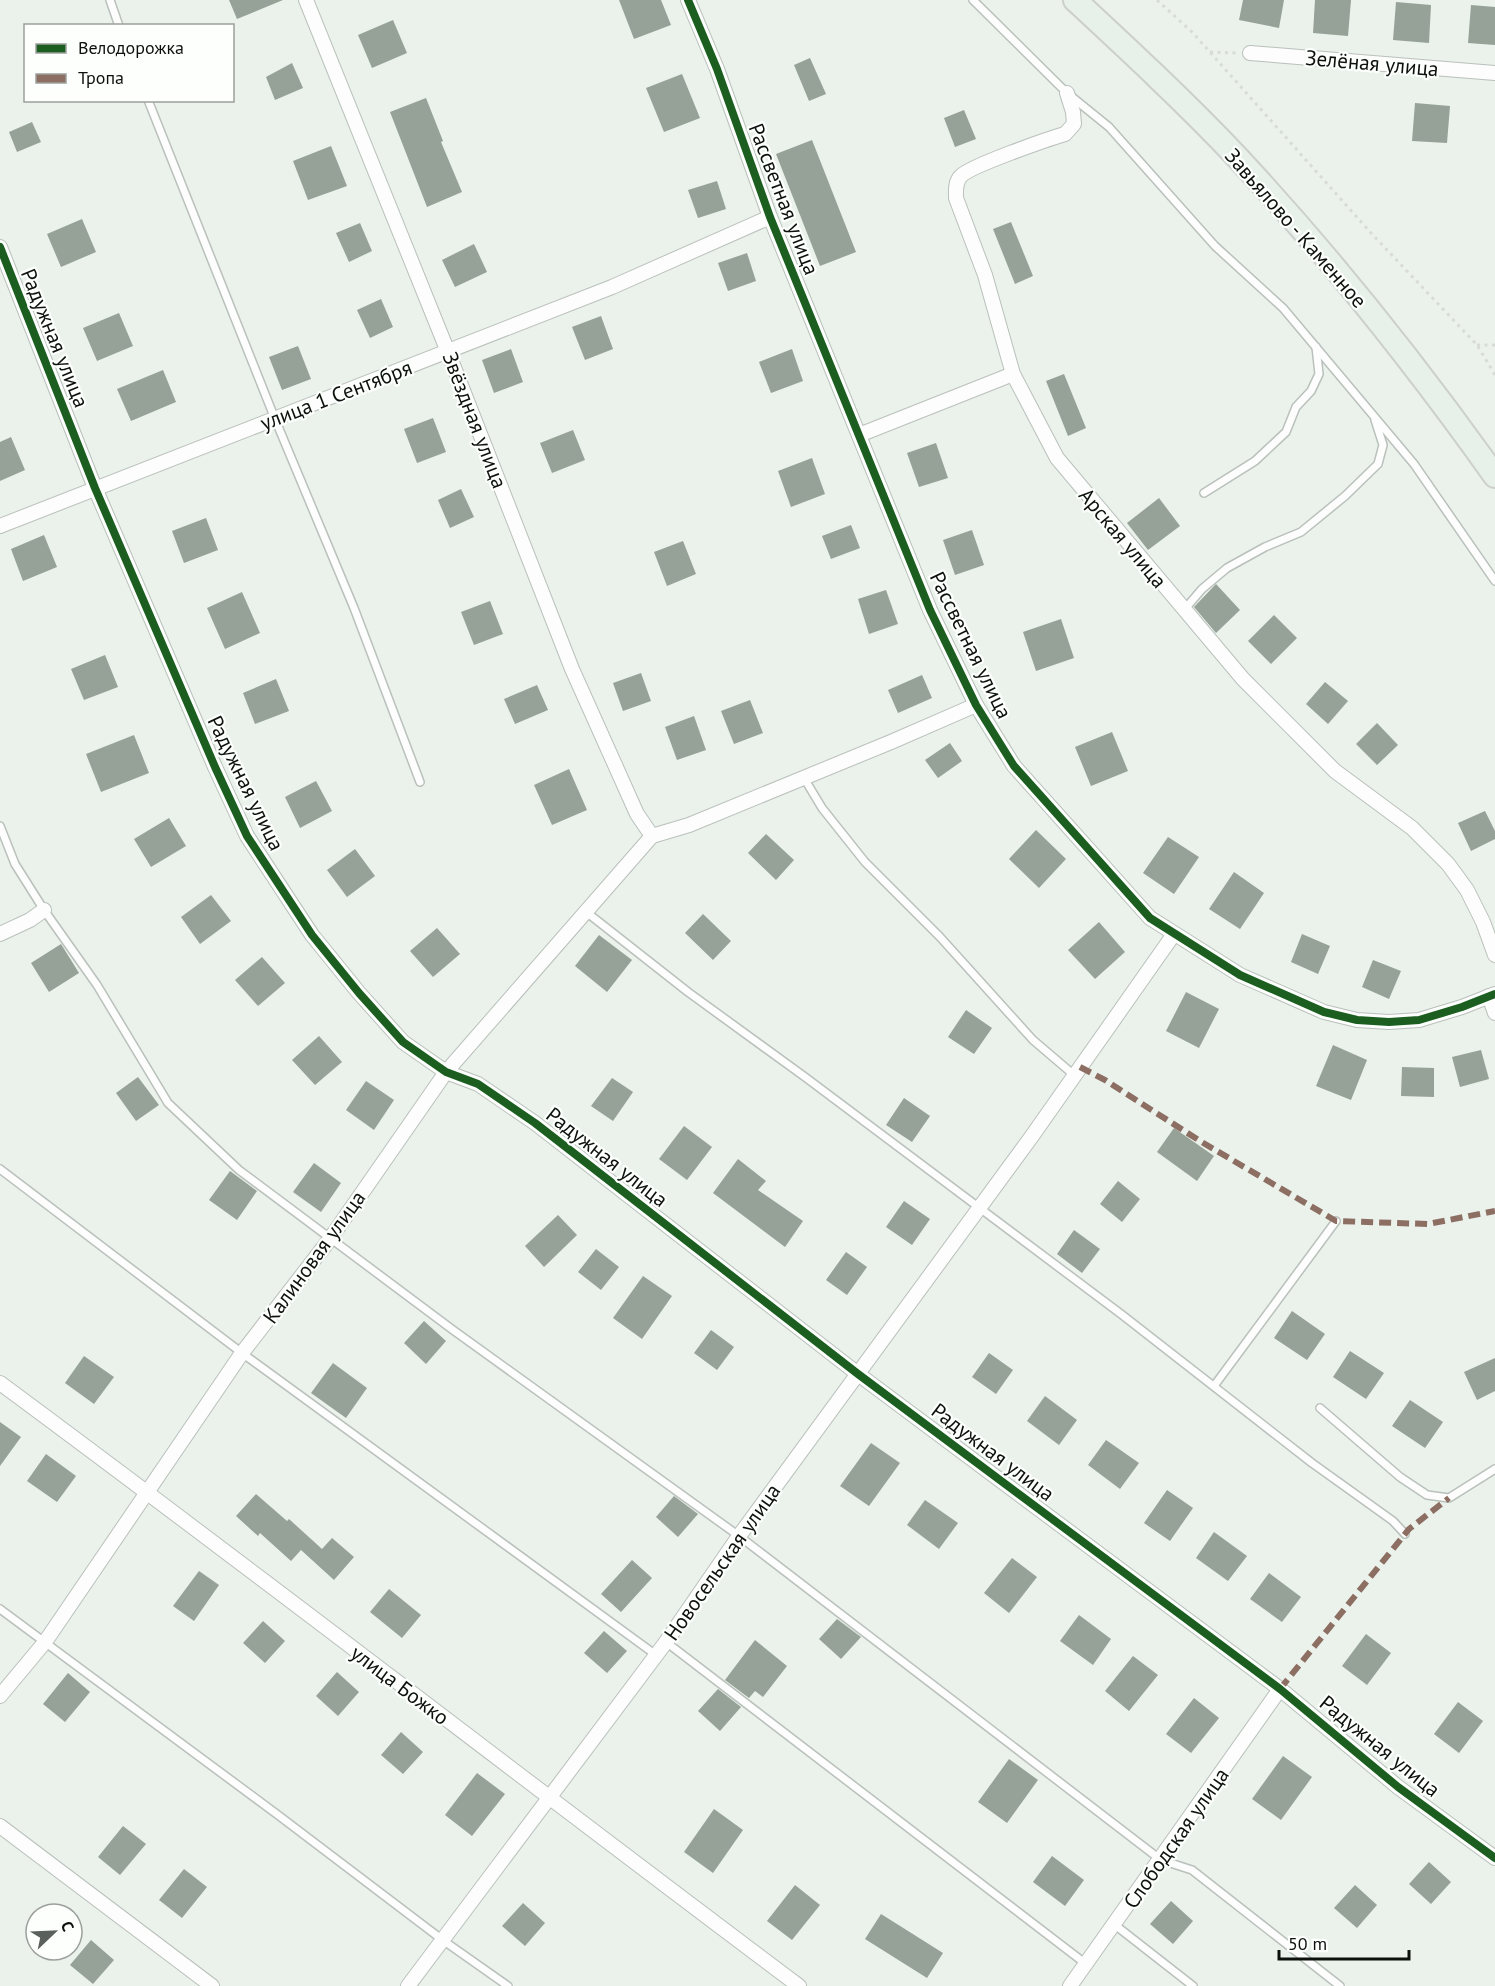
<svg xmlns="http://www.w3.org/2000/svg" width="1495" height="1986" font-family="'PT Sans',sans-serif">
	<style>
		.building { fill: #96a197 }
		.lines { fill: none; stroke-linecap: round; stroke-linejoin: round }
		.lane-casing { stroke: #bac0bb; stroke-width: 10 }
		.street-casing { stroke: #bac0bb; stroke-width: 16 }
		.primary-casing { stroke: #cccfcc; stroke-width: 26 }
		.path { stroke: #d8dbd8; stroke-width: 3; stroke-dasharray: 3 4.5; stroke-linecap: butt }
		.lane { stroke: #fcfdfc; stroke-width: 7 }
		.street { stroke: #fcfdfc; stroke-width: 14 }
		.primary { stroke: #e8f0ea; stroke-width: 22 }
		.quiet { stroke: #8d6e63; stroke-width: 6; stroke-dasharray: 12 6; stroke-linecap: butt }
		.cycleway-casing { stroke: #fcfffc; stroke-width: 11 }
		.cycleway { stroke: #1b5e20; stroke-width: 8 }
		.labels { text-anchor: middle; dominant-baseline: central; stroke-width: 4.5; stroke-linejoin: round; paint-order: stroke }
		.street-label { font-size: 21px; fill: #0d110d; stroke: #fcfffc }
	</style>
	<rect width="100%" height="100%" fill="#eaf2eb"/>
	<g class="building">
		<polygon points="229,0 283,0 237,19"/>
		<polygon points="619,0 661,0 671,25 634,39"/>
		<polygon points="1243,0 1284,0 1279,28 1239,20"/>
		<polygon points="1315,0 1351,0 1348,36 1313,33"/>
		<polygon points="1396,2 1431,5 1429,43 1393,40"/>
		<polygon points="1471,5 1495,7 1495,45 1468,43"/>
		<polygon points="393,20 407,53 372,68 358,35"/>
		<polygon points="810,58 826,94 809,101 794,65"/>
		<polygon points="292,63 303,88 275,100 266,77"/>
		<polygon points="682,74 700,118 664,132 646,88"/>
		<polygon points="426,98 443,141 441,142 462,192 427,207 390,112"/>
		<polygon points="1415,103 1450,106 1447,143 1412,141"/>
		<polygon points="964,110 976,139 955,147 944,118"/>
		<polygon points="32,122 41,142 17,152 9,132"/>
		<polygon points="812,140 856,252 820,266 776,154"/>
		<polygon points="331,146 347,186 308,200 293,161"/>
		<polygon points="717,181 726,209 698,218 688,190"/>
		<polygon points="82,219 96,252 61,267 47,234"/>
		<polygon points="1011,222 1033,276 1015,284 993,229"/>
		<polygon points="360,223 372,251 349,262 336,233"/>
		<polygon points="474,244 487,272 455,287 442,260"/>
		<polygon points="747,253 756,281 728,291 718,263"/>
		<polygon points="381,299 393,327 370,338 357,310"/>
		<polygon points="119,313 133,346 97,361 83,328"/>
		<polygon points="601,316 613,349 585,360 572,327"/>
		<polygon points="298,346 311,379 282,390 269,357"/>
		<polygon points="511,349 523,382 494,393 482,360"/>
		<polygon points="792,349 803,381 771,393 759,362"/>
		<polygon points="163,370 176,402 131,421 117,389"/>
		<polygon points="1064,374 1086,428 1068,436 1046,381"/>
		<polygon points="433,418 446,452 417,463 404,429"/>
		<polygon points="573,430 585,460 552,473 540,443"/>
		<polygon points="11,437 25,470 0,481 0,442"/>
		<polygon points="936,443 948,478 919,487 907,453"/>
		<polygon points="812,458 825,494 791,507 778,471"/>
		<polygon points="461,489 474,517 450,528 438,500"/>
		<polygon points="1159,498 1180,526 1148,550 1127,523"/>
		<polygon points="206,518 218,550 184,563 172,531"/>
		<polygon points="851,525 860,548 831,559 822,536"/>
		<polygon points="972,530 984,565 955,575 943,540"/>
		<polygon points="44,535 57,567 23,581 11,549"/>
		<polygon points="683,541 696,574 667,586 654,552"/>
		<polygon points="1216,584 1240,610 1216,633 1194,607"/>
		<polygon points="886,590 898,624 869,634 858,599"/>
		<polygon points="242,592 260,633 225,649 207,608"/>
		<polygon points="490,601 503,634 474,645 461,612"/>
		<polygon points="1274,615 1297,638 1271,664 1248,641"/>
		<polygon points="1061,619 1074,658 1036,671 1023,632"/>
		<polygon points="105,655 118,687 84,700 71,669"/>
		<polygon points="641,673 651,701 623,711 613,683"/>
		<polygon points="922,675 932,698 898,713 888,690"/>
		<polygon points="276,679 289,711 255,724 243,693"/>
		<polygon points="1325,682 1348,701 1328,724 1306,704"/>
		<polygon points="537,685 548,710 515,724 504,699"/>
		<polygon points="750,700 763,733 734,744 721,711"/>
		<polygon points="694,716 706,750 677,760 665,727"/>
		<polygon points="1377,723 1398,745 1377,765 1356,744"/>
		<polygon points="1112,732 1128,771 1091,786 1075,747"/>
		<polygon points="134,735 149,773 101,792 86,754"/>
		<polygon points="950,743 962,761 938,778 925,760"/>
		<polygon points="569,769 587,810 552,825 534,785"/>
		<polygon points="316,781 332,811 300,828 285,797"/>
		<polygon points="1485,811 1495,831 1495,839 1471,851 1458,823"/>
		<polygon points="169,818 186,846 151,867 134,839"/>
		<polygon points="1036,830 1066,859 1039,888 1009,859"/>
		<polygon points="766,834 794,860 776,880 748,853"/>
		<polygon points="1168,837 1199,857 1174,894 1143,873"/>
		<polygon points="355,849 375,876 347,897 327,870"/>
		<polygon points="1234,872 1264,893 1240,929 1209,909"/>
		<polygon points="211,895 231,921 200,944 181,917"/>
		<polygon points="703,914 731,941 713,960 685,933"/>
		<polygon points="1099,922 1125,952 1095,979 1068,950"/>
		<polygon points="437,928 460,954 433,977 410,951"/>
		<polygon points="1302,934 1330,946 1318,974 1291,962"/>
		<polygon points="599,935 632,960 607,992 575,966"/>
		<polygon points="61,944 79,973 49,992 31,963"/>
		<polygon points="262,957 285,983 258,1006 235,980"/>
		<polygon points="1373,960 1401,971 1389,999 1362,987"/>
		<polygon points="1186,992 1219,1009 1199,1048 1166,1031"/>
		<polygon points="966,1010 992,1028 974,1054 948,1037"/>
		<polygon points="319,1036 342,1062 315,1085 292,1060"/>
		<polygon points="1333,1045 1367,1060 1351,1100 1316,1086"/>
		<polygon points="1481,1050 1489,1079 1460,1087 1452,1057"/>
		<polygon points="1402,1067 1434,1068 1434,1097 1401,1096"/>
		<polygon points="138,1077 159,1105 136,1121 116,1093"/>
		<polygon points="612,1078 633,1092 613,1121 591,1106"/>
		<polygon points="366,1081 394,1100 374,1130 346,1110"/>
		<polygon points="904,1098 930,1116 912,1142 886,1125"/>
		<polygon points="684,1126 712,1147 687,1180 659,1159"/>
		<polygon points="1174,1128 1214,1156 1197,1181 1157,1152"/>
		<polygon points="738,1159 766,1181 758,1190 803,1221 785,1247 713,1193"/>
		<polygon points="314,1163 341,1183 321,1212 293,1192"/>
		<polygon points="230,1171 257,1191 237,1220 209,1200"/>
		<polygon points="1118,1181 1140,1199 1122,1222 1100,1204"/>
		<polygon points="904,1201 930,1219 912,1245 886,1227"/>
		<polygon points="558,1215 577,1235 544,1267 525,1246"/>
		<polygon points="1074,1230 1100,1249 1082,1273 1057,1254"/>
		<polygon points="596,1249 619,1267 601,1290 578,1272"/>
		<polygon points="846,1252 867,1267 847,1295 826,1280"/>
		<polygon points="643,1276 672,1296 642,1339 613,1318"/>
		<polygon points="1292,1311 1325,1334 1307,1360 1274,1338"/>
		<polygon points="424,1321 446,1341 426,1364 404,1343"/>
		<polygon points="711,1330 734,1347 717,1370 694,1353"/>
		<polygon points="1350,1351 1384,1373 1366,1399 1333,1377"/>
		<polygon points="989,1353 1013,1370 996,1394 972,1377"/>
		<polygon points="84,1356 114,1377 94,1404 65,1383"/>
		<polygon points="1495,1358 1495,1391 1477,1400 1464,1372"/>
		<polygon points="333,1363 367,1388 346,1418 311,1393"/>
		<polygon points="1045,1396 1077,1420 1059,1445 1027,1421"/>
		<polygon points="1410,1400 1443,1422 1425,1448 1392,1426"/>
		<polygon points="0,1422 21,1437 0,1466"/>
		<polygon points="1106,1440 1139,1463 1120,1489 1088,1465"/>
		<polygon points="871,1443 900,1463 869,1506 840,1486"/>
		<polygon points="46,1454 76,1476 57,1502 27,1481"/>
		<polygon points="1167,1490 1193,1508 1170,1541 1144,1523"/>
		<polygon points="256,1494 287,1521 289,1519 322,1549 332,1538 354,1557 334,1580 301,1550 291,1561 260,1533 258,1536 236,1516"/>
		<polygon points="674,1496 698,1514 678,1537 656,1517"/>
		<polygon points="925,1500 958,1523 939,1549 907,1525"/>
		<polygon points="1214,1532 1247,1556 1228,1581 1196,1558"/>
		<polygon points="1012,1558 1037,1577 1009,1613 984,1593"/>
		<polygon points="632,1560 652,1578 621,1612 601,1594"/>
		<polygon points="199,1571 219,1585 194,1621 173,1606"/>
		<polygon points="1269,1573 1301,1597 1282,1622 1250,1599"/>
		<polygon points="389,1589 421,1615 402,1638 370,1612"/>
		<polygon points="1079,1615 1111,1639 1093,1665 1060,1641"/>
		<polygon points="837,1619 861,1637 841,1659 819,1639"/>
		<polygon points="263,1621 285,1641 265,1663 243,1643"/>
		<polygon points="604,1631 627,1651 607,1673 584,1653"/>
		<polygon points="1366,1634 1391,1653 1367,1685 1342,1666"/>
		<polygon points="755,1640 787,1666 763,1697 755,1691 749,1698 725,1680"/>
		<polygon points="1133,1656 1158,1675 1129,1711 1105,1691"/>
		<polygon points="337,1672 359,1692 338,1716 316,1696"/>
		<polygon points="68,1673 90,1692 65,1722 43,1704"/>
		<polygon points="718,1689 741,1707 720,1731 698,1711"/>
		<polygon points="1194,1698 1219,1718 1191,1753 1166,1734"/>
		<polygon points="1458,1702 1483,1721 1459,1753 1434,1734"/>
		<polygon points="401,1732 423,1752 403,1774 381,1755"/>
		<polygon points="1283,1756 1312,1777 1281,1820 1252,1799"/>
		<polygon points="1009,1759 1038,1780 1007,1823 978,1802"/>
		<polygon points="477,1773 505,1794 472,1836 445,1815"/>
		<polygon points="714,1809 743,1830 713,1873 684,1852"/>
		<polygon points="123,1826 146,1844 120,1875 98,1857"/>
		<polygon points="1052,1856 1084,1880 1065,1906 1033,1882"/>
		<polygon points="1429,1862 1451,1882 1431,1904 1409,1884"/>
		<polygon points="184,1869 207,1887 182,1918 159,1900"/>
		<polygon points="795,1885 820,1905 792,1940 767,1921"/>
		<polygon points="1355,1885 1377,1905 1357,1928 1334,1908"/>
		<polygon points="1171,1901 1193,1921 1173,1944 1150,1924"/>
		<polygon points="523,1903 545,1923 525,1946 502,1926"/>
		<polygon points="881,1914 943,1953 927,1978 865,1939"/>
		<polygon points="91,1940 114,1960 93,1984 70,1965"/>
	</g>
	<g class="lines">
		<g class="lane-casing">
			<g id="lane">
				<polyline points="110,0 119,26"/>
				<polyline points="973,0 1067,93 1109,127 1215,246 1283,308 1414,464 1495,581"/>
				<polyline points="148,100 275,419 354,608 420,782"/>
				<polyline points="1204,493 1255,461 1286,432 1296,407 1311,391 1319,374 1316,347"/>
				<polyline points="1184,610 1202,589 1227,568 1265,547 1301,532 1345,496 1378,464 1383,445 1375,420"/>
				<polyline points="804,778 822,808 865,862 940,937 1033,1040 1074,1075"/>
				<polyline points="0,826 15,864 44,910 97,985 168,1103 239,1170 453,1330 739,1536 1161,1860 1192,1870 1340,1986"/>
				<polyline points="585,911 688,992 805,1077 1121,1314 1312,1463 1393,1521 1405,1534"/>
				<polyline points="0,1169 242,1353 656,1655"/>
				<polyline points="1214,1386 1336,1221"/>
				<polyline points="1320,1408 1400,1477 1427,1495 1449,1498 1495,1469"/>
				<polyline points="0,1609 278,1815 444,1941 508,1986"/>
				<polyline points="666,1642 1086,1964"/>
				<polyline points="1115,1925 1193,1986"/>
			</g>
		</g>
		<g class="street-casing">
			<g id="street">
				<polyline points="306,0 448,352 572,669 637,814 652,836"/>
				<polyline points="688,0 717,69 770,217 930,610 976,705 1014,766 1150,918 1240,975 1324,1012 1357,1020 1389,1022 1419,1020 1462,1007 1495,994"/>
				<polyline points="1250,53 1495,73"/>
				<path d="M1067 93 1073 112 1074 124 1065 134C1048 139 970 166 961 176 955 182 956 190 956 198L985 275 1013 374 1057 458 1243 679 1335 771 1412 828 1448 864 1467 890 1483 922 1495 955"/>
				<polyline points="0,247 95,488 215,767 247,836 312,935 359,993 403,1042 446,1072 478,1084 535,1123 858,1374 1280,1689 1398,1787 1495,1858"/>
				<polyline points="859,435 1013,374"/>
				<polyline points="0,526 612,287 770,217"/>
				<polyline points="652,836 689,825 891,742 976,705"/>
				<polyline points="0,934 30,920 44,910"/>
				<polyline points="1489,996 1495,1013"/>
				<path d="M0 1383C268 1581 532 1786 799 1986"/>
				<polyline points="0,1696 45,1642 242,1353 330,1239 446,1072 652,836"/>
				<polyline points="0,1826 212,1986"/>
				<polyline points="408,1986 666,1642 739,1536 1032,1136 1174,934"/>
				<polyline points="1070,1986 1280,1689"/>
			</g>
		</g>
		<g class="primary-casing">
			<path id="primary" d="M1075 0C1130 51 1186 103 1238 158 1331 258 1416 365 1495 476"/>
		</g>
		<g class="path">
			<polyline points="1157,0 1192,32 1371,233 1477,345 1495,375"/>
			<polyline points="1210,52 1236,53"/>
			<polyline points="1477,345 1495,345"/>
		</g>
		<use href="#lane" class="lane"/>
		<use href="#street" class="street"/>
		<use href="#primary" class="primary"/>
		<g class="quiet">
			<polyline points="1080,1067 1105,1080 1200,1141 1336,1221 1428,1224 1495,1211"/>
			<polyline points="1280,1689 1409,1529 1449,1498"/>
		</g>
		<g class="cycleway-casing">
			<g id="cycleway">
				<polyline points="688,0 717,69 770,217 930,610 976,705 1014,766 1150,918 1240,975 1324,1012 1357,1020 1389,1022 1419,1020 1462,1007 1495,994"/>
				<polyline points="0,247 95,488 215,767 247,836 312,935 359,993 403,1042 446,1072 478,1084 535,1123 858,1374 1280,1689 1398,1787 1495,1858"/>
			</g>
		</g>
		<use href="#cycleway" class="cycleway"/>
	</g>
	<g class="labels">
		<g class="street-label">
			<text transform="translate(1372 63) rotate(5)">Зелёная улица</text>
			<text transform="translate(784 199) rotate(69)">Рассветная улица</text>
			<text transform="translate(1296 228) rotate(49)">Завьялово - Каменное</text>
			<text transform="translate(55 338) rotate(68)">Радужная улица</text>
			<text transform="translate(336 395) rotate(-21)">улица 1 Сентября</text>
			<text transform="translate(475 420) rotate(69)">Звёздная улица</text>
			<text transform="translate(1123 538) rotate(50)">Арская улица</text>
			<text transform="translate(971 645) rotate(64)">Рассветная улица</text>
			<text transform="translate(246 783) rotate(64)">Радужная улица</text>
			<text transform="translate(607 1157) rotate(38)">Радужная улица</text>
			<text transform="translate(314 1257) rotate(-54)">Калиновая улица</text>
			<text transform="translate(993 1452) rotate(37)">Радужная улица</text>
			<text transform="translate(722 1562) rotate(-55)">Новосельская улица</text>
			<text transform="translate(400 1685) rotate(37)">улица Божко</text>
			<text transform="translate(1380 1746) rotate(39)">Радужная улица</text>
			<text transform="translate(1176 1838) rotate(-55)">Слободская улица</text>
		</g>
	</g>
	<rect x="24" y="24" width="210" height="78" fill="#fcfffc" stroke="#9ca09c" stroke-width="1.5"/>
	<rect x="36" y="44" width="30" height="9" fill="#1b5e20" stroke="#9ca09c" stroke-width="1.5"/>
	<text x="78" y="54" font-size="18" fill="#0d110d">Велодорожка</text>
	<rect x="36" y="74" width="30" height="9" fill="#8d6e63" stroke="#9ca09c" stroke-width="1.5"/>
	<text x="78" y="84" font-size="18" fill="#0d110d">Тропа</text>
	<g transform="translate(54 1932) rotate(67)"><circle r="28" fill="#fcfffc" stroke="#9ca09c" stroke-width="1.5"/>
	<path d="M0-4.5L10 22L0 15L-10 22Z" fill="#5a605b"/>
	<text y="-9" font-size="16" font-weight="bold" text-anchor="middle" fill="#0d110d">С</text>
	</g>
	<path d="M1279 1950v9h130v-9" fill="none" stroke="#0d110d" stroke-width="3"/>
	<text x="1288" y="1950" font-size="18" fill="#0d110d" stroke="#fcfffc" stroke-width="4.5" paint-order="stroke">50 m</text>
</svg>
